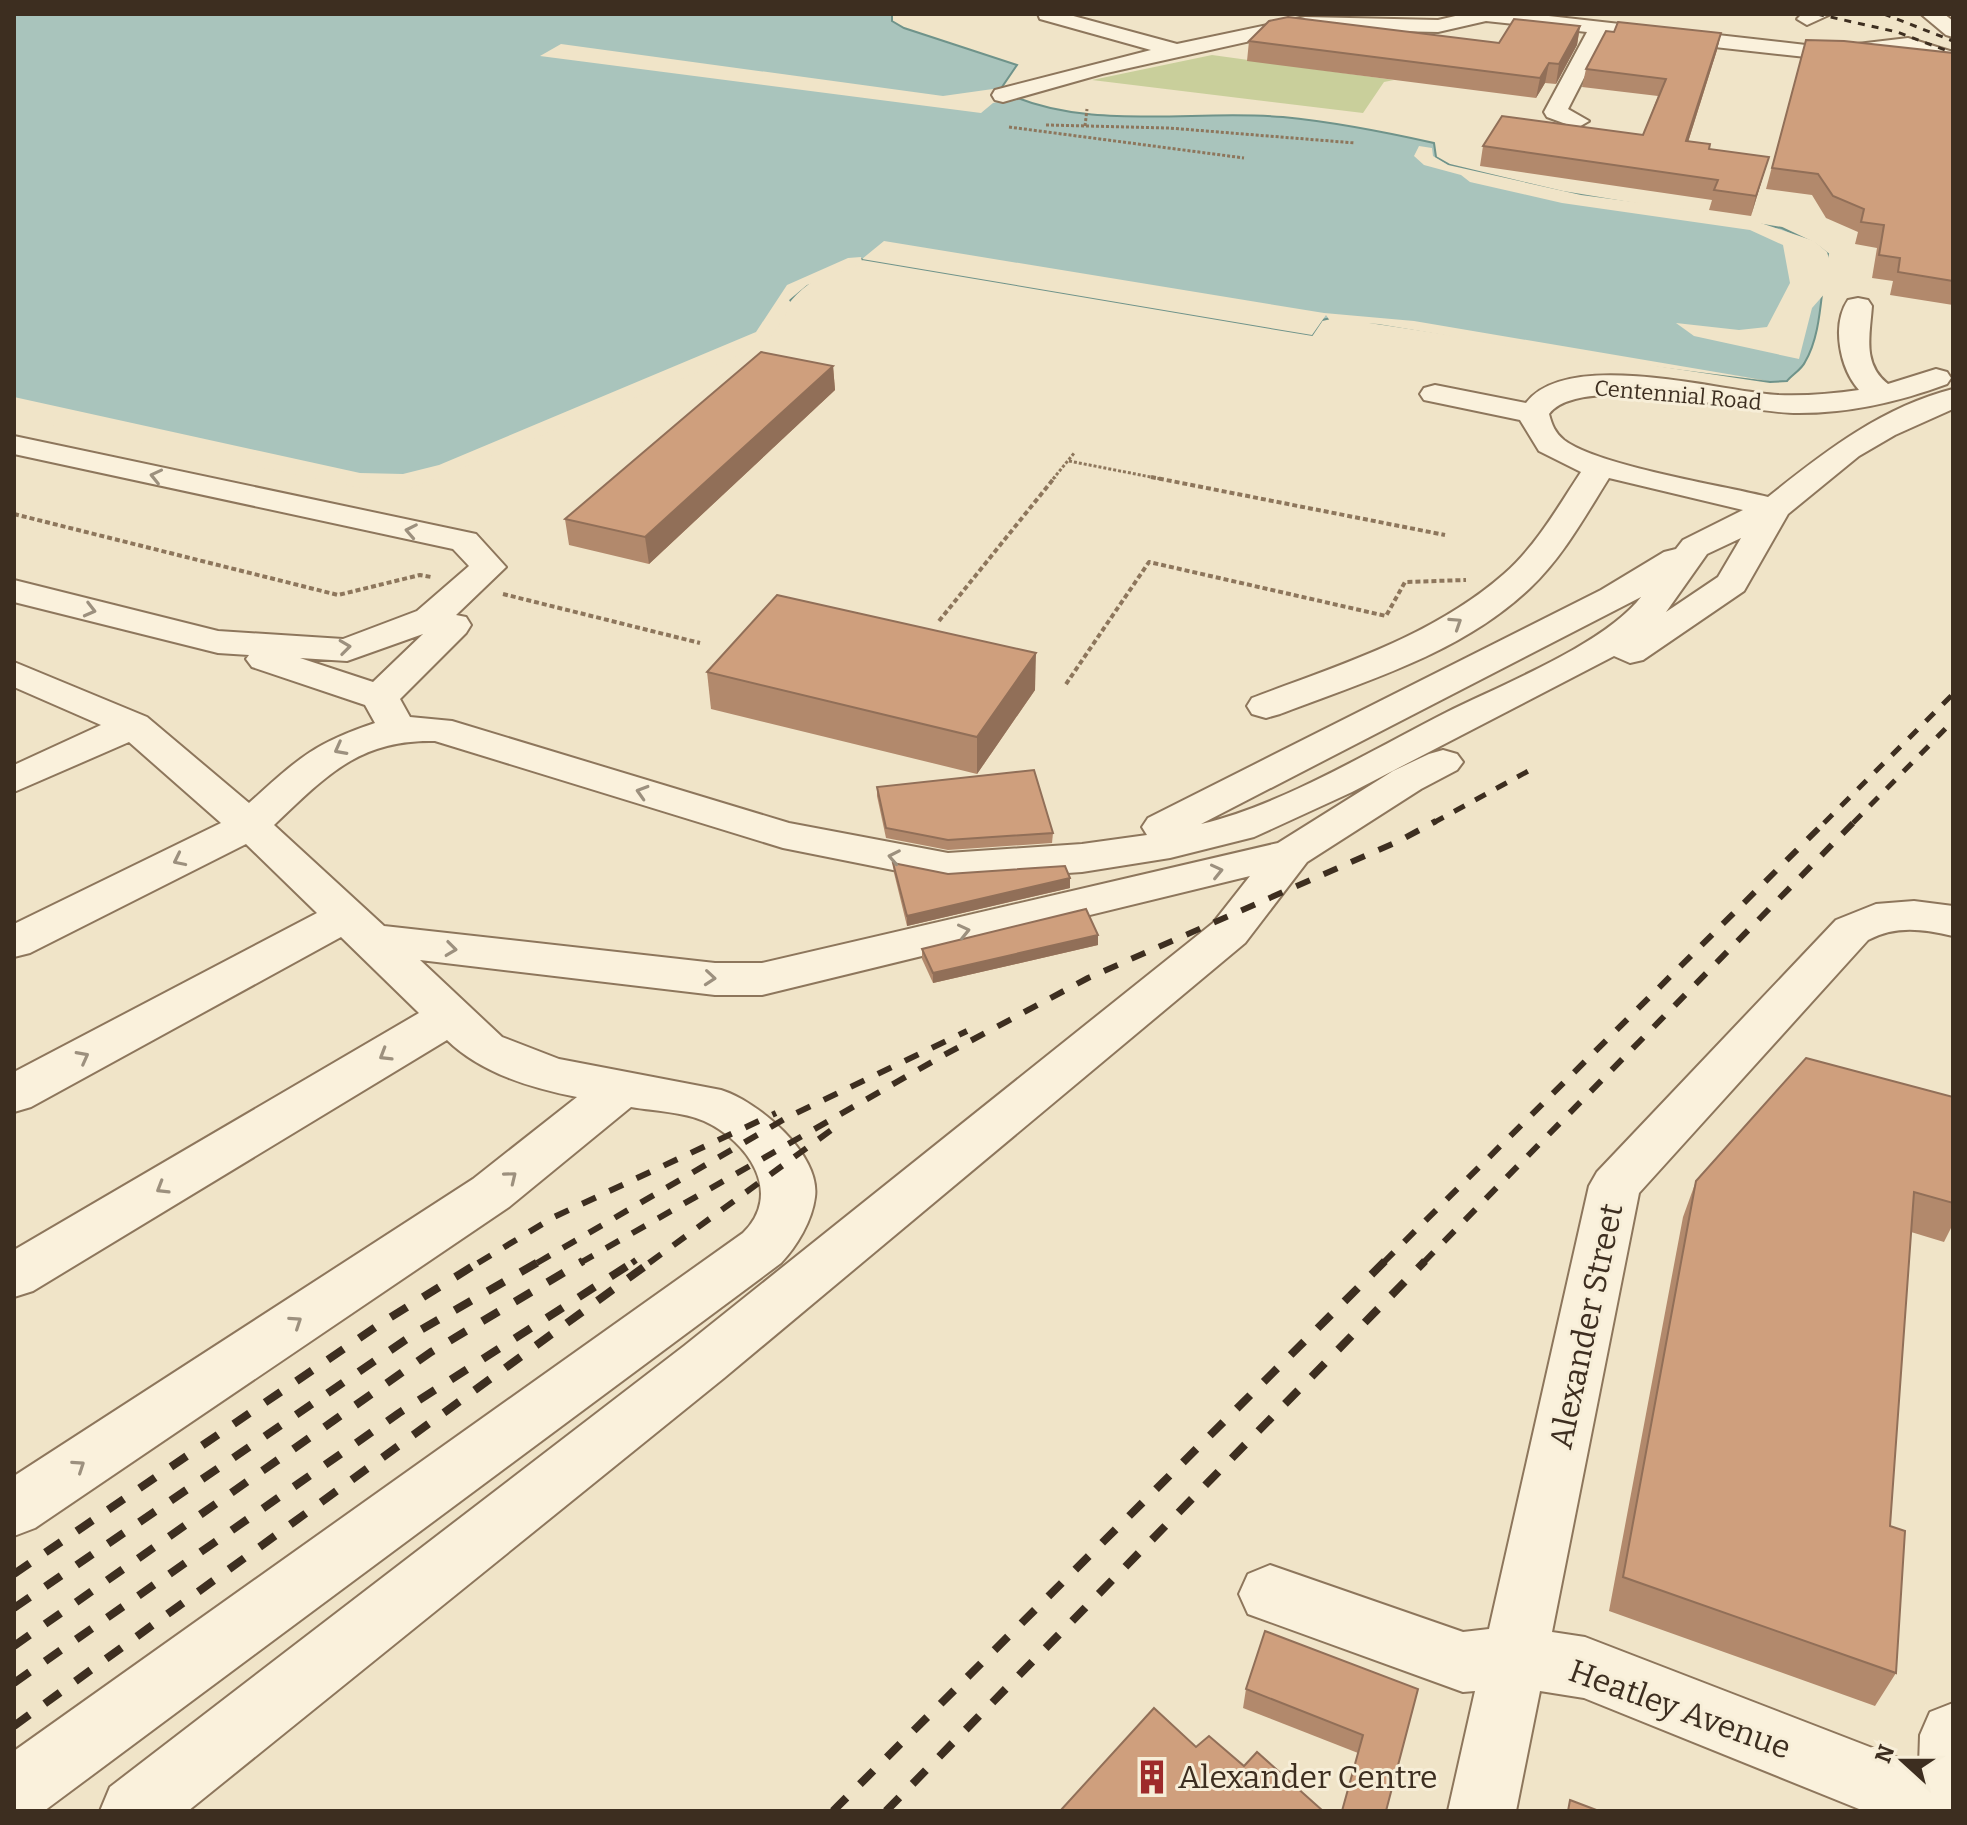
<svg xmlns="http://www.w3.org/2000/svg" width="1967" height="1825" font-family="Bitter,serif">
	<style>
		.green { fill: #c9cf9b }
		.water { fill: #a9c4bc; stroke: #6f938a; stroke-width: 2 }
		.pier { fill: #f0e4c8 }
		.lines { fill: none; stroke-linecap: round; stroke-linejoin: round }
		.minor-casing { stroke: #8d765c; stroke-width: 4 }
		.path-far1 { stroke: #8d765c; stroke-width: 3; stroke-dasharray: 3 2; stroke-linecap: butt }
		.path { stroke: #8d765c; stroke-width: 4; stroke-dasharray: 5 3; stroke-linecap: butt }
		.minor { fill: #faf1dc; fill-rule: evenodd }
		.rail-far3 { stroke: #3d2e20; stroke-width: 3; stroke-dasharray: 7 7; stroke-linecap: butt }
		.rail-far2 { stroke: #3d2e20; stroke-width: 5; stroke-dasharray: 12 12; stroke-linecap: butt }
		.rail-far1 { stroke: #3d2e20; stroke-width: 6; stroke-dasharray: 15 15; stroke-linecap: butt }
		.rail { stroke: #3d2e20; stroke-width: 8; stroke-dasharray: 19 19; stroke-linecap: butt }
		.wall { fill: #b2896c }
		.shaded-wall { fill: #916f58 }
		.building { fill: #cf9f7d; stroke: #916f58; stroke-width: 2 }
		.oneway { stroke: #9c907e }
		.labels { text-anchor: middle; dominant-baseline: central; stroke-width: 6; stroke-linejoin: round; paint-order: stroke }
		.far-street-label { font-size: 22px; fill: #3d2e20; stroke: #f7eed8 }
		.near-street-label { font-size: 32px; fill: #3d2e20; stroke: #f7eed8 }
		.near-poi-label { font-size: 32px; fill: #3d2e20; stroke: #f7eed8; text-anchor: start }
	</style>
	<rect width="100%" height="100%" fill="#f0e4c8"/>
	<polygon class="green" points="1212,55 1394,80 1384,82 1363,113 1092,80"/>
	<path class="water" d="M14 14H892V21L904 28 1017 65 1000 90C1083 133 1193 109 1283 117 1334 122 1385 132 1434 143L1436 157 1450 165 1563 192 1782 228 1814 243 1828 254C1820 287 1823 332 1805 362 1802 369 1792 375 1787 381L1770 382 1336 317 1322 320 1312 335 862 259C814 277 794 284 770 332L403 487 14 413Z"/>
	<g class="pier">
		<polygon points="561,44 943,96 1007,87 1022,97 993,103 981,113 540,56"/>
		<polygon points="1419,146 1432,148 1433,156 1448,165 1581,195 1740,216 1814,241 1827,252 1830,262 1827,291 1812,308 1799,359 1694,336 1676,323 1739,330 1767,327 1790,283 1783,245 1750,230 1562,203 1470,182 1461,175 1424,165 1414,156"/>
		<polygon points="884,241 1324,313 1414,321 1769,381 1565,355 1378,324 1330,321 1326,315 1312,335 862,259"/>
		<polygon points="861,257 862,262 831,277 807,285 789,300 792,305 773,334 743,354 404,491 357,487 14,417 14,397 360,473 403,474 439,465 756,332 787,285 848,258"/>
	</g>
	<g class="lines">
		<g class="minor-casing">
			<g id="minor">
				<polygon points="1038,14 1066,14 1177,44 1305,17 1438,20 1464,14 1531,14 1806,45 1849,45 1908,38 1953,52 1953,65 1907,50 1849,57 1806,57 1606,35 1568,109 1589,121 1577,128 1547,117 1544,112 1587,32 1486,21 1438,32 1305,29 1102,74 1003,102 995,100 992,95 995,90 1151,50 1040,19"/>
				<polygon points="1802,14 1831,14 1807,25 1797,19"/>
				<polygon points="1921,14 1944,14 1953,21 1953,37 1946,35"/>
				<path d="M1858 298 1868 300 1872 306C1870 335 1862 364 1888 384L1936 369 1947 372 1951 378 1947 384C1898 402 1851 413 1799 413 1745 414 1582 371 1549 414 1552 425 1555 433 1564 440 1599 466 1720 485 1768 497 1824 452 1882 407 1953 389V409L1895 435 1859 456 1788 514 1744 591 1643 660 1630 663 1614 656 1352 792 1254 837 1170 858 1082 872 948 881 783 848 435 741C359 739 326 776 274 825L384 926 715 963H762L1278 843 1393 771 1429 754 1443 750 1457 754 1463 762 1457 770 1421 789 1307 862 1245 943 724 1378 188 1811H100L110 1787 684 1346 1213 923 1250 876 762 995H715L420 960 502 1037 559 1059 721 1090C757 1101 821 1154 815 1197 812 1221 797 1246 781 1263L44 1811H14V1751L743 1233C784 1193 748 1141 704 1121 684 1112 654 1111 631 1107L509 1207 35 1528 14 1536V1476L473 1179 577 1097C531 1088 481 1073 447 1040L33 1291 14 1297V1250L419 1013 341 937 31 1107 14 1112V1072L317 913 246 844 30 953 14 957V924L221 823 129 742 14 792V765L101 725 14 687V662L147 717 249 803C297 760 312 744 375 723L365 705 252 667 246 659 249 655 218 653 14 602V580L218 631 343 639 417 611 469 566 453 549 14 454V436L476 534 506 567 456 615 466 617 471 625 466 633 400 699 410 717 452 721 789 823 948 853 1082 844 1147 835 1142 827 1148 818 1601 590 1664 552 1676 549 1683 540 1743 510 1609 478C1585 516 1563 557 1530 588 1462 653 1366 681 1280 714L1266 718 1252 714 1247 706 1252 698C1339 665 1432 637 1504 574 1536 546 1558 507 1581 472L1539 451 1520 420 1424 400 1420 394 1424 388 1435 385 1526 403C1567 348 1718 391 1778 395 1805 396 1832 394 1859 390 1840 369 1831 325 1848 300ZM1741 538 1718 577 1666 612 1707 554ZM1641 597C1605 644 1501 685 1447 712 1372 750 1282 805 1201 824ZM423 634 373 682 300 658 347 661Z"/>
				<path d="M1914 901 1953 906V936C1923 929 1896 925 1868 940L1639 1193 1552 1632 1585 1637 1919 1766 1920 1735 1930 1712 1953 1703V1811H1864L1584 1698 1540 1691 1516 1811H1448L1475 1691 1463 1692 1248 1614 1239 1594 1248 1574 1270 1565 1463 1632 1489 1629 1589 1186 1597 1172 1836 920 1876 904Z"/>
			</g>
		</g>
		<g class="path-far1">
			<polyline points="1046,125 1169,128 1355,143"/>
			<polyline points="1085,126 1087,109"/>
			<polyline points="1009,127 1244,158"/>
			<polyline points="1069,461 1161,479"/>
			<polyline points="1053,479 1075,452"/>
		</g>
		<g class="path">
			<polyline points="1151,477 1445,535"/>
			<polyline points="14,514 338,595 420,575 431,577"/>
			<polyline points="503,594 700,643"/>
			<polyline points="939,621 1055,477"/>
			<polyline points="1066,684 1149,562 1386,616 1405,582 1466,580"/>
		</g>
		<use href="#minor" class="minor"/>
		<g class="rail-far3">
			<polyline points="1817,14 1897,32 1953,53"/>
			<polyline points="1884,14 1953,41"/>
		</g>
		<g class="rail-far2">
			<polyline points="1433,823 1532,769"/>
			<polyline points="1824,823 1953,694"/>
			<polyline points="1853,823 1953,721"/>
		</g>
		<g class="rail-far1">
			<polyline points="478,1263 554,1217 776,1113"/>
			<polyline points="537,1263 788,1117 967,1031"/>
			<polyline points="580,1263 944,1055 1088,978 1399,841 1436,821"/>
			<polyline points="632,1263 636,1260"/>
			<polyline points="649,1263 834,1128"/>
			<polyline points="1383,1263 1826,821"/>
			<polyline points="1423,1263 1855,821"/>
		</g>
		<g class="rail">
			<polyline points="14,1574 383,1322 481,1261"/>
			<polyline points="14,1608 417,1332 540,1261"/>
			<polyline points="14,1646 431,1352 583,1261"/>
			<polyline points="14,1683 399,1413 635,1261"/>
			<polyline points="14,1726 652,1261"/>
			<polyline points="833,1811 1385,1261"/>
			<polyline points="886,1811 1425,1261"/>
		</g>
	</g>
	<g class="wall">
		<polygon points="1580,26 1577,45 1556,84 1545,83 1536,98 1247,61 1249,41 1499,43"/>
		<polygon points="1614,32 1721,33 1717,50 1688,142 1709,149 1769,157 1751,216 1709,210 1712,200 1480,166 1483,146 1643,135 1658,96 1582,87 1586,69"/>
		<polygon points="1806,40 1953,53 1953,305 1890,295 1893,281 1872,278 1877,248 1855,244 1858,232 1826,218 1812,195 1766,189"/>
		<polygon points="833,366 835,390 649,564 569,545 565,519"/>
		<polygon points="707,672 1035,690 977,774 711,709"/>
		<polygon points="877,787 1053,833 1052,843 948,850 886,838 877,796"/>
		<polygon points="893,863 948,874 1070,878 1070,888 907,926 894,873"/>
		<polygon points="1098,945 933,983 922,959 922,949"/>
		<polygon points="1953,1097 1953,1224 1944,1242 1911,1232 1890,1526 1896,1673 1875,1706 1609,1611 1683,1217 1696,1181"/>
		<polygon points="1246,1689 1418,1689 1358,1753 1243,1708"/>
	</g>
	<g class="shaded-wall">
		<polygon points="1580,26 1577,45 1556,84 1559,64"/>
		<polygon points="1721,33 1717,50 1682,161 1686,141"/>
		<polygon points="1549,63 1545,83 1536,98 1540,78"/>
		<polygon points="1769,157 1763,176 1751,216 1756,196"/>
		<polygon points="833,366 835,390 649,564 645,537"/>
		<polygon points="1036,653 1035,690 977,774 977,737"/>
		<polygon points="1070,878 1070,888 907,926 907,916"/>
		<polygon points="1098,935 1098,945 933,983 933,973"/>
	</g>
	<g class="building">
		<polygon points="1288,17 1499,43 1514,19 1580,26 1559,64 1549,63 1540,78 1249,41 1269,21"/>
		<polygon points="1618,22 1721,33 1686,141 1710,144 1709,149 1769,157 1756,196 1714,190 1718,180 1483,146 1502,116 1643,135 1666,79 1586,69 1606,31 1614,32"/>
		<polygon points="1806,40 1844,41 1953,53 1953,281 1898,272 1900,258 1879,255 1884,225 1861,222 1864,209 1833,196 1818,174 1772,168"/>
		<polygon points="761,352 833,366 645,537 565,519"/>
		<polygon points="777,595 1036,653 977,737 707,672"/>
		<polygon points="1034,770 1053,833 948,840 886,828 877,787"/>
		<polygon points="893,863 948,874 1065,866 1070,878 907,916"/>
		<polygon points="1086,909 1098,935 933,973 922,949"/>
		<polygon points="1806,1058 1953,1097 1953,1203 1914,1192 1890,1526 1905,1531 1896,1673 1623,1577 1696,1181"/>
		<polygon points="1265,1631 1418,1689 1386,1811 1342,1811 1363,1735 1246,1689"/>
		<polygon points="1154,1708 1196,1747 1209,1736 1244,1766 1257,1752 1323,1811 1060,1811"/>
		<polygon points="1570,1800 1599,1811 1568,1811"/>
	</g>
	<defs><path id="oneway-chevron" d="M-2-3.5L2.5 0L-2 3.5" fill="none" stroke-width="1.6" stroke-linecap="round" stroke-linejoin="round" transform="scale(2)"/></defs>
	<g class="oneway">
		<use href="#oneway-chevron" transform="translate(156 476) rotate(-167)"/>
		<use href="#oneway-chevron" transform="translate(411 531) rotate(-169)"/>
		<use href="#oneway-chevron" transform="translate(90 610) rotate(14)"/>
		<use href="#oneway-chevron" transform="translate(1456 623) rotate(-33)"/>
		<use href="#oneway-chevron" transform="translate(345 647) rotate(-7)"/>
		<use href="#oneway-chevron" transform="translate(340 749) rotate(152)"/>
		<use href="#oneway-chevron" transform="translate(642 792) rotate(-163)"/>
		<use href="#oneway-chevron" transform="translate(894 857) rotate(-169)"/>
		<use href="#oneway-chevron" transform="translate(179 860) rotate(154)"/>
		<use href="#oneway-chevron" transform="translate(1217 871) rotate(-13)"/>
		<use href="#oneway-chevron" transform="translate(964 931) rotate(-13)"/>
		<use href="#oneway-chevron" transform="translate(451 949) rotate(7)"/>
		<use href="#oneway-chevron" transform="translate(710 978) rotate(5)"/>
		<use href="#oneway-chevron" transform="translate(385 1055) rotate(149)"/>
		<use href="#oneway-chevron" transform="translate(83 1057) rotate(-28)"/>
		<use href="#oneway-chevron" transform="translate(511 1177) rotate(-39)"/>
		<use href="#oneway-chevron" transform="translate(162 1188) rotate(149)"/>
		<use href="#oneway-chevron" transform="translate(296 1322) rotate(-34)"/>
		<use href="#oneway-chevron" transform="translate(79 1466) rotate(-34)"/>
	</g>
	<defs>
		<g id="building-bare" transform="scale(2.76)"><path d="M-4-6H4V6H1V3H-1V6H-4ZM-2.5-4.3h1.7v1.8h-1.7ZM.8-4.3h1.7v1.8H.8ZM-2.5-1h1.7V.8h-1.7ZM.8-1h1.7V.8H.8Z" fill="#9e2a2b" stroke="#f7eed8" stroke-width="2.5" paint-order="stroke"/></g>
	</defs>
	<g fill-rule="evenodd">
		<use href="#building-bare" x="1152" y="1777"/>
	</g>
	<g class="labels">
		<g class="far-street-label">
			<text transform="translate(1678 395) rotate(5)">Centennial Road</text>
		</g>
		<g class="near-street-label">
			<text transform="translate(1586 1326) rotate(-78)">Alexander Street</text>
			<text transform="translate(1680 1709) rotate(20)">Heatley Avenue</text>
		</g>
		<g class="near-poi-label">
			<text x="1178" y="1777">Alexander Centre</text>
		</g>
	</g>
	<rect width="1967" height="1825" fill="none" stroke="#3d2e20" stroke-width="32"/>
	<g transform="translate(1903 1761) rotate(291)" stroke="#f7eed8" stroke-width="6" paint-order="stroke">
	<path d="M0-6L14 30L0 20L-14 30Z" fill="#3d2e20"/>
	<text y="-12" font-size="22" font-weight="bold" text-anchor="middle" fill="#3d2e20">N</text>
	</g>
</svg>
